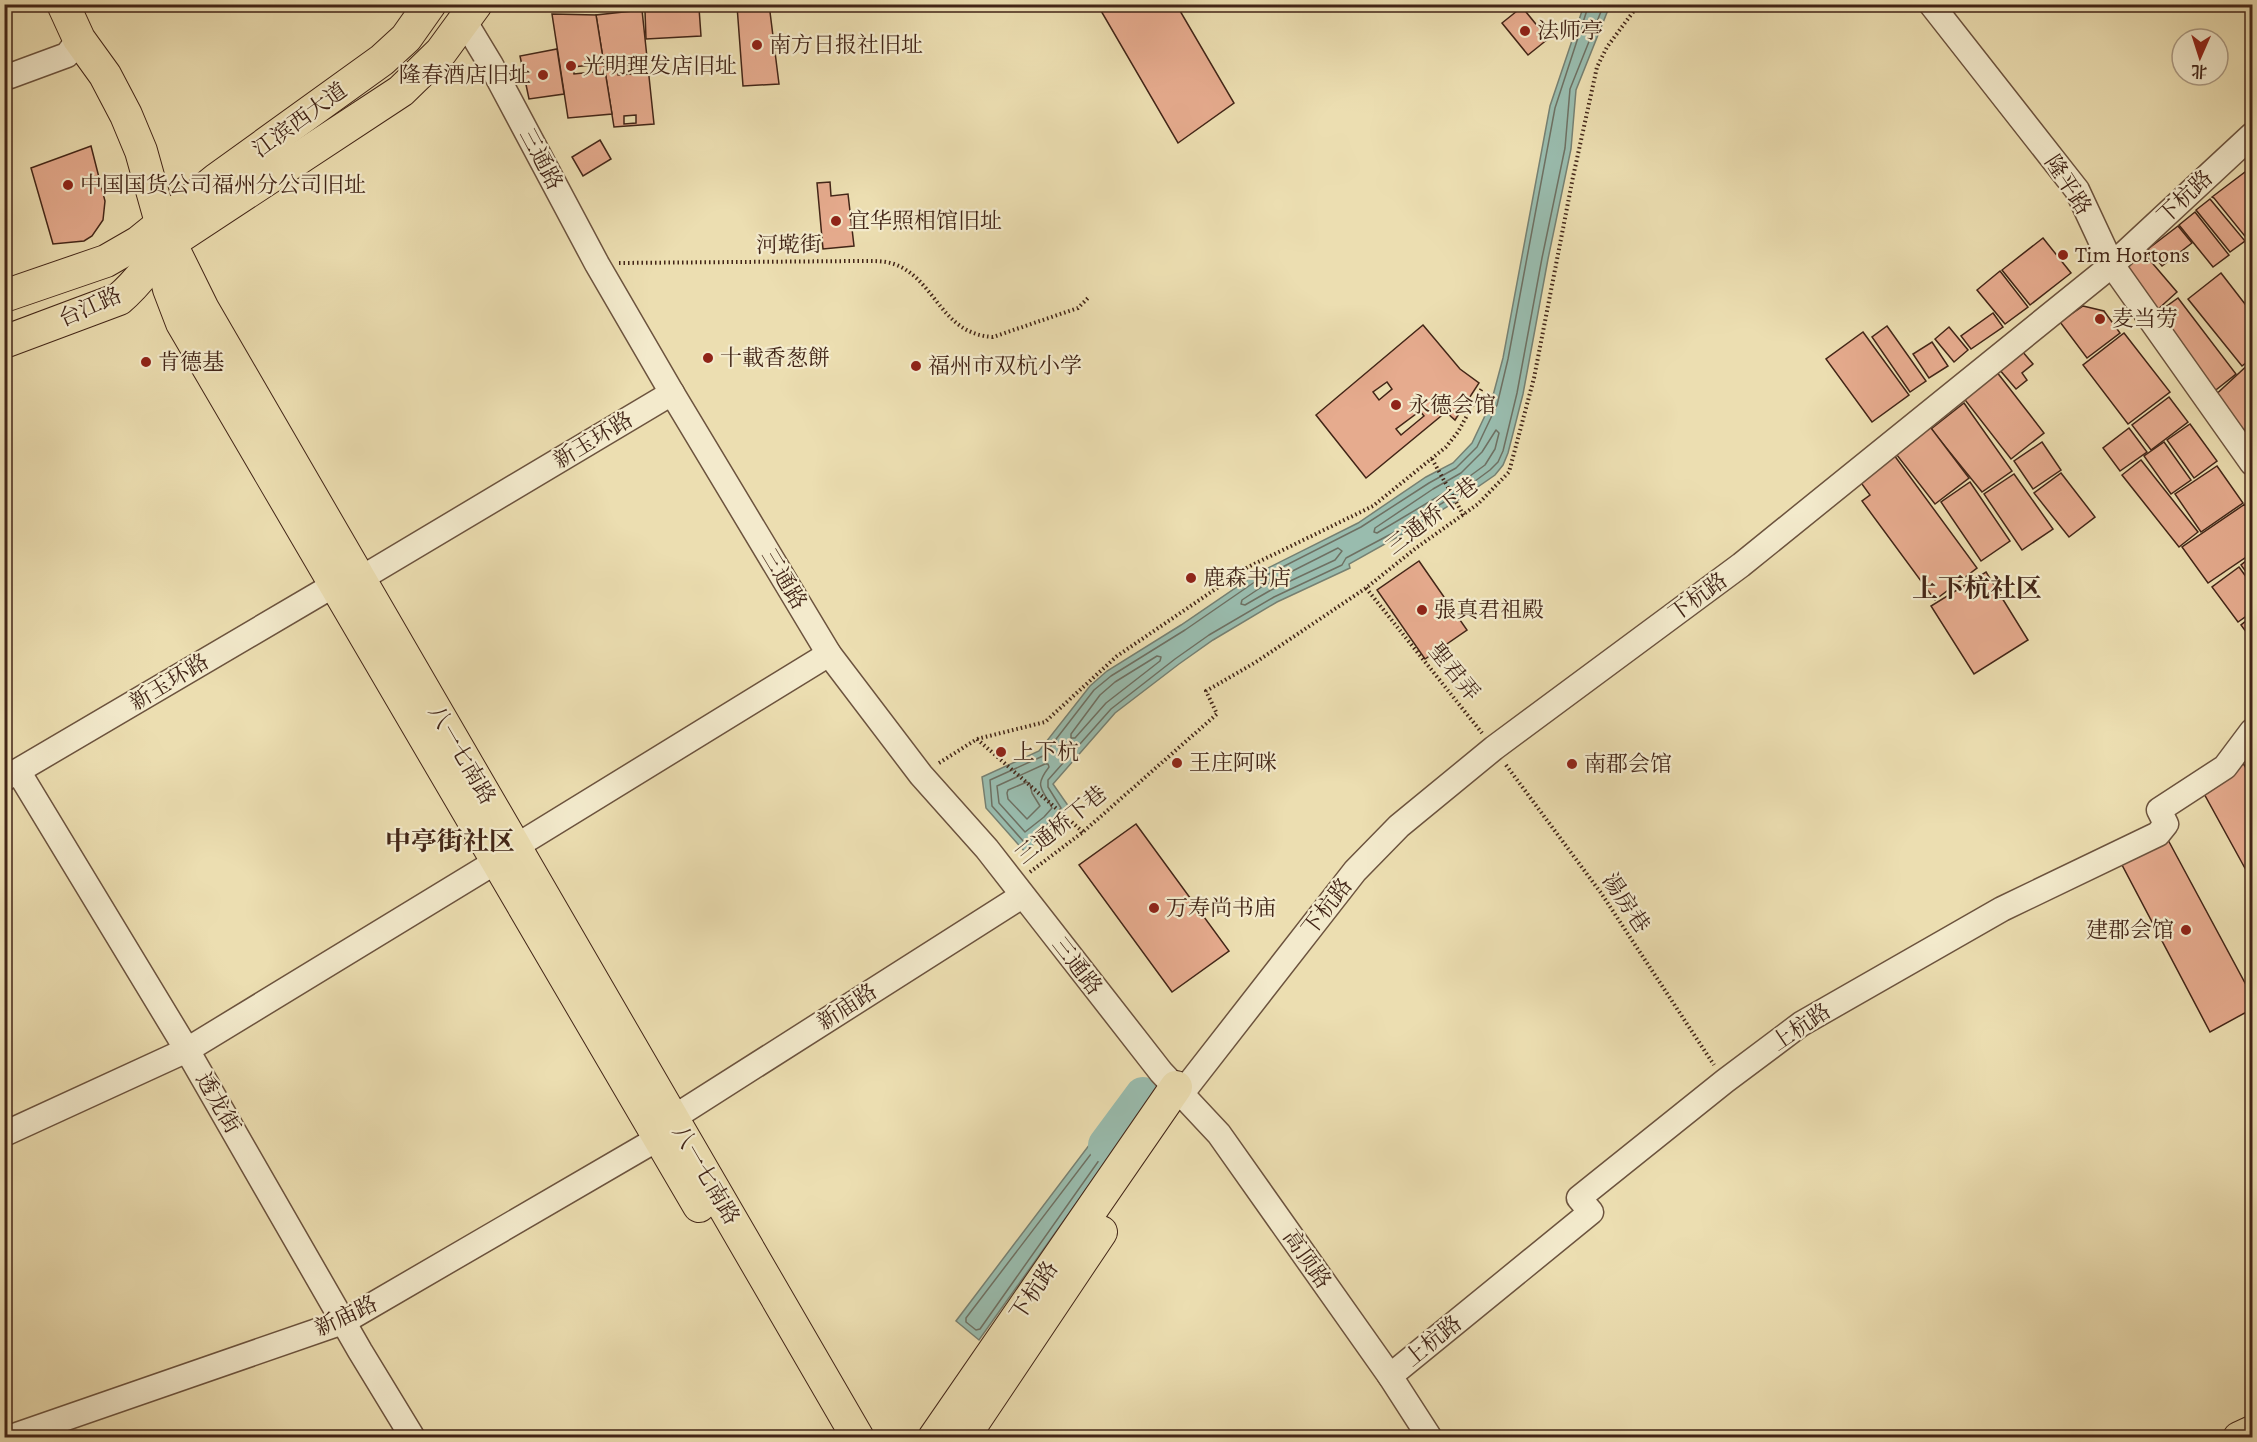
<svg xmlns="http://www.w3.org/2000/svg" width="2257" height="1442" font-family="Alegreya,'Noto Serif SC',serif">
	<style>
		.water { fill: #99bcae; stroke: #768072; stroke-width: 1.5 }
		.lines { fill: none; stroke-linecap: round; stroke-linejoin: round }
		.shore { stroke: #6e7062; stroke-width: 1.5 }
		.river { stroke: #99bcae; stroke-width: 36 }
		.building { fill: #e6ab8e; stroke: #422517; stroke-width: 1.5; fill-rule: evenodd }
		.minor-casing { stroke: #6c533e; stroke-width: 27 }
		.major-casing { stroke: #422517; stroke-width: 34 }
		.path { stroke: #422517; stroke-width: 4; stroke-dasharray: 1.5 3; stroke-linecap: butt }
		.minor { stroke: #f3eacc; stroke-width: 24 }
		.major { stroke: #ecdeb1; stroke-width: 32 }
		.poi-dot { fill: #8f2418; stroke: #f3eacc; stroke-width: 2 }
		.labels { text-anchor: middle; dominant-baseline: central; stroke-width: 4.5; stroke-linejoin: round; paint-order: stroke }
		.poi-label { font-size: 22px; fill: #422517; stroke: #f3eacc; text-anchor: start }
		.street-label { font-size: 22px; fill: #422517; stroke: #f3eacc }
		.quarter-label { font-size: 26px; font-weight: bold; fill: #422517; stroke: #f3eacc }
	</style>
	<rect width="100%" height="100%" fill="#ecdeb1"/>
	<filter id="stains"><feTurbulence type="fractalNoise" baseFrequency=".00333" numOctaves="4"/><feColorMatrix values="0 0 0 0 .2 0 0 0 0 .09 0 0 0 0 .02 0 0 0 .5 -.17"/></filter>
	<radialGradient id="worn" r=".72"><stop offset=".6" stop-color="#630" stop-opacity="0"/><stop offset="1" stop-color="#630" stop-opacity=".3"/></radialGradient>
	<g class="water">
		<polygon points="1584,5 1610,5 1576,90 1571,149 1548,259 1523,394 1508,453 1503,465 1495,475 1466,495 1408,531 1349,564 1350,568 1277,602 1213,640 1179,664 1115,713 1053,784 1069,807 1054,826 1025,852 986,808 982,777 1039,751 1090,686 1107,671 1181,625 1256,574 1358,523 1426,477 1453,463 1472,443 1491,403 1503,358 1550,106"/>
		<polygon points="1124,1099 1141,1112 979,1340 956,1321"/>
	</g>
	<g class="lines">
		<g class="shore">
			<polyline points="1589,4 1555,108 1508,359 1497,405 1477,447 1456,468 1429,483 1361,527 1259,579 1185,630 1111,676 1094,690 1043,756 990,780 992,806 1024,842 1027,842 1050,822 1061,808 1048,787 1048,780 1111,709 1175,659 1209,635 1274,597 1342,565 1346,558 1406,526 1463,490 1490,470 1498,462 1503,451 1517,393 1542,258 1565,148 1570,89 1604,4"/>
			<polygon points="1496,430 1499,433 1495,449 1485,465 1459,484 1377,533 1374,532 1375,528 1433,489 1461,473 1482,452"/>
			<polygon points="1338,548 1342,551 1335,560 1271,590 1245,605 1241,604 1242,600 1263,586"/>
			<polygon points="1157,656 1161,657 1160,661 1106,703 1075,738 1071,738 1071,734 1100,695 1115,682"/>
			<path d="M1045 764H1048L1049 767C1033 788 1043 788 1052 808L1044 817 1025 832 999 803 997 786Z"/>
			<polygon points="1027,782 1030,784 1032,793 1040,806 1027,819 1008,799 1007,793 1008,790"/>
			<polygon points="1126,1108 1131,1112 1131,1115 980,1329 976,1330 966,1322 966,1318"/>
		</g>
		<polyline class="river" points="1106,1145 1143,1095"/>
	</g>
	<g class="building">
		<polygon points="769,4 779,84 743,86 737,6"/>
		<polygon points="1097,4 1176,4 1234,103 1178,143"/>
		<polygon points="1522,7 1548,39 1528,55 1502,23"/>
		<polygon points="699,8 701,36 646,39 645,11"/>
		<path d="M642 10 654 124 614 127 596 15ZM630 65 631 74 618 75 617 66ZM636 115V123L624 124V116Z"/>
		<path d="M552 14 596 15 612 114 568 118ZM591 65 592 72 574 74 573 67Z"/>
		<polygon points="557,49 564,94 529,99 520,56"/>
		<polygon points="600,140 611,159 583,176 572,157"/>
		<polygon points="91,146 105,201 103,220 92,236 84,241 53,244 31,168"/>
		<polygon points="2245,172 2252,181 2252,236 2248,240 2214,198 2212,197"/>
		<polygon points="830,182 831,196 848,194 854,246 823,249 817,183"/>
		<polygon points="2210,199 2245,241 2230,252 2196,210"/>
		<polygon points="2195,212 2229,255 2213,267 2179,225"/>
		<polygon points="2178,226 2192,243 2162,266 2148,249"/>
		<polygon points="2043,238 2071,273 2030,305 2002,270"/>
		<polygon points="2142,251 2177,292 2156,311 2120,269"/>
		<polygon points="2000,271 2028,307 2005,324 1977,290"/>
		<polygon points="2221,273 2252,313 2252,358 2242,366 2188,299"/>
		<polygon points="2178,298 2236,374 2212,393 2153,316"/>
		<polygon points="2083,306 2104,311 2120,333 2087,358 2060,322"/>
		<polygon points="1993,313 2003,327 1971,349 1961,336"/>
		<path d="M1423 325 1460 369 1479 383 1455 420 1446 412 1366 478 1316 415ZM1387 382 1392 389 1379 400 1373 392ZM1420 411 1424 416 1401 435 1396 429Z"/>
		<polygon points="1887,326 1926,381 1910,392 1872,337"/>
		<polygon points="1949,327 1968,350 1954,362 1935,339"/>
		<polygon points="1863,332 1909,395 1872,422 1826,359"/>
		<polygon points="2124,333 2170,392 2128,424 2083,365"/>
		<polygon points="1932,342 1948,366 1929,378 1913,354"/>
		<polygon points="2022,351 2033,364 2022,373 2027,380 2016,389 1999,369"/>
		<polygon points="2252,361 2252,423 2240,434 2210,400"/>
		<polygon points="1996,371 2044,433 2011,459 1962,396"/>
		<polygon points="2169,397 2188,422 2151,450 2132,425"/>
		<polygon points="1964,403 2012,471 1982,492 1931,429"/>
		<polygon points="1928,424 1969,478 1935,504 1893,450"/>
		<polygon points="2190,424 2217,461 2194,478 2167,440"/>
		<polygon points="2129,428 2147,452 2120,471 2103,448"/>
		<polygon points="2252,428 2252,448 2243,436"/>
		<polygon points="2042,442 2061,470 2033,489 2014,461"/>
		<polygon points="2164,442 2191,480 2171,494 2144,456"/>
		<polygon points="1894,455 1977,568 1935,600 1862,501 1870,495 1859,480"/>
		<polygon points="2141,460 2198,532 2179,547 2122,475"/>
		<polygon points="2217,466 2243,503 2201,532 2175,494"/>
		<polygon points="2061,473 2095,517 2069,537 2034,493"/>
		<polygon points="2014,474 2053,529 2022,550 1984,494"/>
		<polygon points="1970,482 2010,541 1981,561 1941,502"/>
		<polygon points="2245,504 2252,515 2252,553 2208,583 2182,547"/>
		<polygon points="2252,556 2252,580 2241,565"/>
		<polygon points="1419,561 1467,630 1425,659 1377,590"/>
		<polygon points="2239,567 2252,585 2252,612 2238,622 2212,587"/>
		<polygon points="1986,572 2028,640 1974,674 1931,606"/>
		<polygon points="2252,616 2252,640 2241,625"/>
		<polygon points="2243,763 2252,778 2252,881 2202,790"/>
		<polygon points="1136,824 1229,951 1172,992 1079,865"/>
		<polygon points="2167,838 2252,996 2252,1009 2210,1032 2121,863"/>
	</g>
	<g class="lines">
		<g class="minor-casing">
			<g id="minor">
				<polyline points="1931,4 2077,190 2112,265 2252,463"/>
				<polyline points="465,22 491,65 597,264 672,393 829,654 921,775 987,849 1161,1072 1219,1134 1390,1376 1430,1438"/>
				<polyline points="4,75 10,76 67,55 79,39"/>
				<polyline points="360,579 672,393"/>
				<polyline points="18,771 187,1050 360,1351 413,1438"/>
				<polyline points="4,779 334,585"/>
				<polyline points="515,847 829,654"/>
				<polyline points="1182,1093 1355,871 1399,826 1494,748 1741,565 2112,265 2252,135"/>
				<polyline points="673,1118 1022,896"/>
				<polyline points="4,1134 187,1050 497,861"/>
				<polyline points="1390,1376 1591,1212 1579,1198 1725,1081 1801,1024 2002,909 2158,834 2166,824 2159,810 2225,767 2252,731"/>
				<polyline points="8,1438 343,1322 659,1138"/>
			</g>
		</g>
		<g class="major-casing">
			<g id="major">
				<polyline points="63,4 79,39 105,75 126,115 141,151 162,226 203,309 858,1438"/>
				<polyline points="161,256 169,289 182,323 699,1206"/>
				<polyline points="4,296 106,261 139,242 217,179 382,60 406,38 430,4"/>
				<path d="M4 342 119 299C141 281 151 261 170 243L401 91 441 52 476 4"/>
				<polyline points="934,1438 1176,1087"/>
				<polyline points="963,1438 1101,1232"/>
				<polyline points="2239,1438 2252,1432"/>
			</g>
		</g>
		<g class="path">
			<path d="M619 263 858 261C872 261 886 260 899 266 937 284 942 334 993 337L1078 308 1088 298"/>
			<polyline points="1432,459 1464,516"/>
			<polyline points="1366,588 1482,733"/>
			<polyline points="977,739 1083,832"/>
			<polyline points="939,763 977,739 1045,722 1117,656 1248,567 1373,506 1446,447 1458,432 1482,388"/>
			<polyline points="1506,765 1601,893 1714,1065"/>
			<polyline points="1030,872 1083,832 1217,714 1206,691 1256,662 1366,588 1416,548 1478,504 1509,472 1534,378 1573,177 1597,67 1607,47 1639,4"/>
		</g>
		<use href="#minor" class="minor"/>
		<use href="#major" class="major"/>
	</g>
	<g class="poi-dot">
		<circle cx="1525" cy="31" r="6"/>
		<circle cx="757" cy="45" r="6"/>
		<circle cx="571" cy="66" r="6"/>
		<circle cx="543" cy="75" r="6"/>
		<circle cx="68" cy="185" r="6"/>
		<circle cx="836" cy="221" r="6"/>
		<circle cx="2063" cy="255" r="6"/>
		<circle cx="2100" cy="319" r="6"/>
		<circle cx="708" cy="358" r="6"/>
		<circle cx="146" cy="362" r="6"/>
		<circle cx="916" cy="366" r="6"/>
		<circle cx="1396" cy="405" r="6"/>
		<circle cx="1191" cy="578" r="6"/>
		<circle cx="1422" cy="610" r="6"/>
		<circle cx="1001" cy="752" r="6"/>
		<circle cx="1177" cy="763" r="6"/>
		<circle cx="1572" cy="764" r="6"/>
		<circle cx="1154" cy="908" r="6"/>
		<circle cx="2186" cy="930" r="6"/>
	</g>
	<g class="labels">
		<g class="poi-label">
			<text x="1537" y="31">法师亭</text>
			<text x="769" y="45">南方日报社旧址</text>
			<text x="583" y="66">光明理发店旧址</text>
			<text x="531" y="75" text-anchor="end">隆春酒店旧址</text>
			<text x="80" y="185">中国国货公司福州分公司旧址</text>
			<text x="848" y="221">宜华照相馆旧址</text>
			<text x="2075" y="255">Tim Hortons</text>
			<text x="2112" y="319">麦当劳</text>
			<text x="720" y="358">十載香葱餅</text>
			<text x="158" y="362">肯德基</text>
			<text x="928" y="366">福州市双杭小学</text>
			<text x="1408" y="405">永德会馆</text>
			<text x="1203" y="578">鹿森书店</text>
			<text x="1434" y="610">張真君祖殿</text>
			<text x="1013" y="752">上下杭</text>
			<text x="1189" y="763">王庄阿咪</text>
			<text x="1584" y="764">南郡会馆</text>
			<text x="1166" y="908">万寿尚书庙</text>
			<text x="2174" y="930" text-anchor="end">建郡会馆</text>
		</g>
		<g class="street-label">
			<text transform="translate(300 120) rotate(-36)">江滨西大道</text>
			<text transform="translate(541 159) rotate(62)">三通路</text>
			<text transform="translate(2068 185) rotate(57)">隆平路</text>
			<text transform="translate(2185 197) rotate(-43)">下杭路</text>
			<text transform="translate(789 245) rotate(-1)">河墘街</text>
			<text transform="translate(90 307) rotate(-24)">台江路</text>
			<text transform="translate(593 440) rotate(-31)">新玉环路</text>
			<text transform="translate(1432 516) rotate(-38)">三通桥下巷</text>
			<text transform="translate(784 579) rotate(59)">三通路</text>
			<text transform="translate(1698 597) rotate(-36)">下杭路</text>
			<text transform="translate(1454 672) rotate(51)">聖君弄</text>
			<text transform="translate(169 682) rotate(-31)">新玉环路</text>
			<text transform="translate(462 755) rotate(60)">八一七南路</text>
			<text transform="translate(1061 825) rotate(-39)">三通桥下巷</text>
			<text transform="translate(1626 903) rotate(56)">湯房巷</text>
			<text transform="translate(1327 907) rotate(-52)">下杭路</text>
			<text transform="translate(1077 966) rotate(52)">三通路</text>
			<text transform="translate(847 1007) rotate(-33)">新庙路</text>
			<text transform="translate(1801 1027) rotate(-34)">上杭路</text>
			<text transform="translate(218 1103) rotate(60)">透龙街</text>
			<text transform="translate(706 1175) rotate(60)">八一七南路</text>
			<text transform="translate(1307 1259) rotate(55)">高顶路</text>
			<text transform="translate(1034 1291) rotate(-56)">下杭路</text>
			<text transform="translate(346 1316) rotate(-25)">新庙路</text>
			<text transform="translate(1433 1341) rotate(-39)">上杭路</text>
		</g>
		<g class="quarter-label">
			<text x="1977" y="588">上下杭社区</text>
			<text x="450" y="841">中亭街社区</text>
		</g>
	</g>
	<rect width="2257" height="1442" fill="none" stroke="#ecdeb1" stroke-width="24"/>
	<rect x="6" y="6" width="2245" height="1430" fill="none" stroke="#422517" stroke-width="3"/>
	<rect x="12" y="12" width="2233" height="1418" fill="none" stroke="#422517" stroke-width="1.5"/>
	<g transform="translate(2200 57) rotate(183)"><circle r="28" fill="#f3eacc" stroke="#ac9b84" stroke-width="1.5"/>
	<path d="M0-4.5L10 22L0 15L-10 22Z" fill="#8f2418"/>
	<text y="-9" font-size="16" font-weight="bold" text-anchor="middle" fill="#422517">北</text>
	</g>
	<rect width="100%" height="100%" filter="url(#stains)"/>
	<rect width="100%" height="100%" fill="url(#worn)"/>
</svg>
